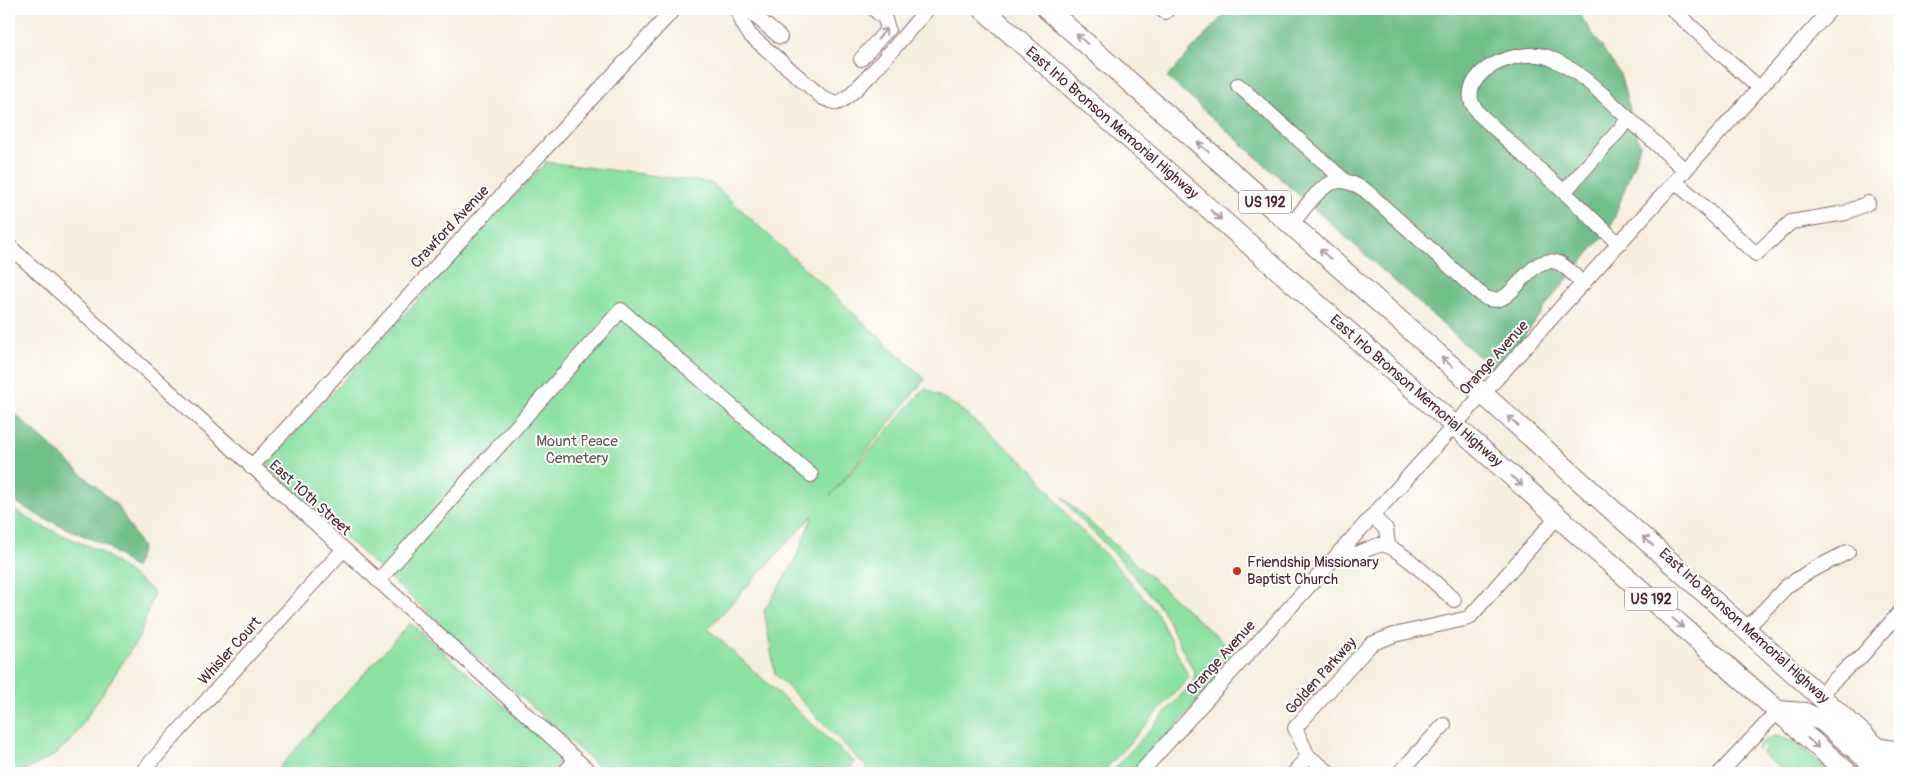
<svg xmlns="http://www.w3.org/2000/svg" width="1909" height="782" font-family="Pangolin,sans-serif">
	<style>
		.green { fill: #8be1a3; stroke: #6a8067 }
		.forest { fill: #70bf89; stroke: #5d6f5a }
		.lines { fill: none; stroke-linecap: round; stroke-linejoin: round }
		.minor-casing { stroke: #87686a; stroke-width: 16 }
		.highway-casing { stroke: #87686a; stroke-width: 22 }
		.minor { stroke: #fff; stroke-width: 14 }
		.highway { stroke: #fff; stroke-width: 20 }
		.oneway { stroke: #ae9aa0 }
		.poi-dot { fill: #c8321e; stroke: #fff; stroke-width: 2 }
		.labels { text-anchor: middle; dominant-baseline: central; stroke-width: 4; stroke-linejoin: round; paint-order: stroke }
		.shield { fill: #fff; stroke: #80626b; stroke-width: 1 }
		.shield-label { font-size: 14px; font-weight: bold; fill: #4a1f2b }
		.street-label { font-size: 15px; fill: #4a1f2b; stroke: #fff }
		.park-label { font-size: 15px; fill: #5e594f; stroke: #fff }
		.poi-label { font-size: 15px; fill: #4a1f2b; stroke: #fff; text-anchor: start }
	</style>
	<rect width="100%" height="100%" fill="#fff"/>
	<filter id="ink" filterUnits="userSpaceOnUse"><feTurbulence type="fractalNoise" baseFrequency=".02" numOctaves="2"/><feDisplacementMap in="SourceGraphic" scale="10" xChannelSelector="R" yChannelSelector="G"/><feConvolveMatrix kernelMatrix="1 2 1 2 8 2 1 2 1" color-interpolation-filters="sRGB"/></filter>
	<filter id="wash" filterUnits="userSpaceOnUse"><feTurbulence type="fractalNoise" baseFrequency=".0096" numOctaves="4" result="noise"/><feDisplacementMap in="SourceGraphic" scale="20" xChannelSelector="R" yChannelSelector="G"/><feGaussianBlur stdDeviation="1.12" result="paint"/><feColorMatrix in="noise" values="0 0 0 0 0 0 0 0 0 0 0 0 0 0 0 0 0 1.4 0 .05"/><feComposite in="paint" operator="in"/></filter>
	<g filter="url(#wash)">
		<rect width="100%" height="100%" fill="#f7efde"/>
		<g class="green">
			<polygon points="546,162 712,183 925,379 830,496 925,388 958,407 1034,471 1071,520 1111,560 1157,613 1189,677 1102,773 872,773 775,674 764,610 795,561 813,515 708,629 855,763 846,773 605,773 265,465"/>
			<polygon points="1063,498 1239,657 1134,773 1111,773 1193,682 1195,674 1162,609 1116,555 1076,515"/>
			<polygon points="9,506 37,524 100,551 154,592 139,638 73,738 55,755 20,773 9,773"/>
			<polygon points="410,623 557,752 562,760 550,773 274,773"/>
			<path d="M1774 736C1797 739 1814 758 1831 773H1785L1762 753 1766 748 1763 745 1758 750 1756 748 1762 742Z"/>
		</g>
		<g class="forest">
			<polygon points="1229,9 1576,9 1620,74 1640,146 1611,227 1557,291 1497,373 1167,77"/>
			<polygon points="9,412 16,415 118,506 142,548 135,568 105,545 41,517 9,498"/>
		</g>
	</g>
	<g filter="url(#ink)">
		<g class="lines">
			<g class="minor-casing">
				<g id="minor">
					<path d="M737 9 743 24 750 35 823 98 837 103C855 98 908 30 925 12V9"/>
					<polyline points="747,9 780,37"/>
					<polyline points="1161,9 1165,12 1168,9"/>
					<polyline points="1672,9 1759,88"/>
					<polyline points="861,59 888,29 885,19 874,9"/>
					<polyline points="1238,85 1345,181"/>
					<polyline points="1675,181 1756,254 1791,222 1845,213 1868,203"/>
					<path d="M1564 192 1478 113C1476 110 1472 104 1471 100 1465 66 1525 47 1550 58 1581 71 1605 97 1629 119"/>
					<path d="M1291 225C1304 210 1325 174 1347 182 1353 183 1359 187 1365 190L1477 291C1480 293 1483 296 1486 298 1515 311 1527 250 1559 263 1567 267 1576 277 1583 284"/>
					<polyline points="1619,244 1564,192 1629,119 1685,170"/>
					<polyline points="9,246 591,773"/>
					<polyline points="251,467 674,9"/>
					<polyline points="1372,516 1386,529 1388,545"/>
					<path d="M1340 551C1358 559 1364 548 1380 545 1395 542 1441 589 1454 600"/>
					<polyline points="378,581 621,310 811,475"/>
					<polyline points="1746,629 1787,586 1810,571 1848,552"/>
					<polyline points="1820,694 1850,665 1859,659 1900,612"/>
					<polyline points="1875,745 1900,749"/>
					<polyline points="141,773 343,550"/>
					<polyline points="564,773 576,760"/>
					<polyline points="1140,773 1831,9"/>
					<polyline points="1294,773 1308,756"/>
					<polyline points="1330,773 1308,756 1295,728 1371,644 1394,635 1469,618 1558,516"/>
					<polyline points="1399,773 1444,725"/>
					<polyline points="1720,773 1778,711"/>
				</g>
			</g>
			<g class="highway-casing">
				<g id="highway">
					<polyline points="983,9 1848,773"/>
					<polyline points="1047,9 1483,394 1900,768"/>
					<polyline points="1778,711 1805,713 1824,722 1883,773"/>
				</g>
			</g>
			<use href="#minor" class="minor"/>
			<use href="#highway" class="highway"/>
		</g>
		<defs><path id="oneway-shaft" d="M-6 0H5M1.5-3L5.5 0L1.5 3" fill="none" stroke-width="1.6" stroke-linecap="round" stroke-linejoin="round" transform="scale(1.25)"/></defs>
		<g class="oneway">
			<use href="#oneway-shaft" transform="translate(882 34) rotate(-52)"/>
			<use href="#oneway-shaft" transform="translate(1082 39) rotate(-139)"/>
			<use href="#oneway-shaft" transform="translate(1203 147) rotate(-139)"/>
			<use href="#oneway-shaft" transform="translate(1216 215) rotate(42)"/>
			<use href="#oneway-shaft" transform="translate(1325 254) rotate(-139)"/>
			<use href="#oneway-shaft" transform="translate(1447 362) rotate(-139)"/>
			<use href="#oneway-shaft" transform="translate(1513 421) rotate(-138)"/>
			<use href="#oneway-shaft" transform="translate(1517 481) rotate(42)"/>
			<use href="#oneway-shaft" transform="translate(1648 541) rotate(-138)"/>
			<use href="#oneway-shaft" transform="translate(1678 623) rotate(41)"/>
			<use href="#oneway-shaft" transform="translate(1813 743) rotate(42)"/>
		</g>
	</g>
	<circle class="poi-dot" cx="1237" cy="571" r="5"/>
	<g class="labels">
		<g class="shield">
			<rect x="1239" y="190.5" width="52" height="23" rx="4"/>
			<rect x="1625" y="587.5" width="52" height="23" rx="4"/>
		</g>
		<g class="shield-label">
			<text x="1265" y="202">US 192</text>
			<text x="1651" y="599">US 192</text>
		</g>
		<g class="street-label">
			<text transform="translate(1112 123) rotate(41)">East Irlo Bronson Memorial Highway</text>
			<text transform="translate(450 227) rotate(-47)">Crawford Avenue</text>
			<text transform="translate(1494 358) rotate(-48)">Orange Avenue</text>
			<text transform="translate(1416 391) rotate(41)">East Irlo Bronson Memorial Highway</text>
			<text transform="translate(310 498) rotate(42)">East 10th Street</text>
			<text transform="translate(1744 626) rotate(42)">East Irlo Bronson Memorial Highway</text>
			<text transform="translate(230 651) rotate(-48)">Whisler Court</text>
			<text transform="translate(1221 658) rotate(-48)">Orange Avenue</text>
			<text transform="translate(1321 676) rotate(-48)">Golden Parkway</text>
		</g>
		<g class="park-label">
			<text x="577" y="441">Mount Peace<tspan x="577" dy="17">Cemetery</tspan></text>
		</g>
		<g class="poi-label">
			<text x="1247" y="562">Friendship Missionary<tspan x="1247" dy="17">Baptist Church</tspan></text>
		</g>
	</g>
	<rect width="1909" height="782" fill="none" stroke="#fff" stroke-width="30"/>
</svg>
